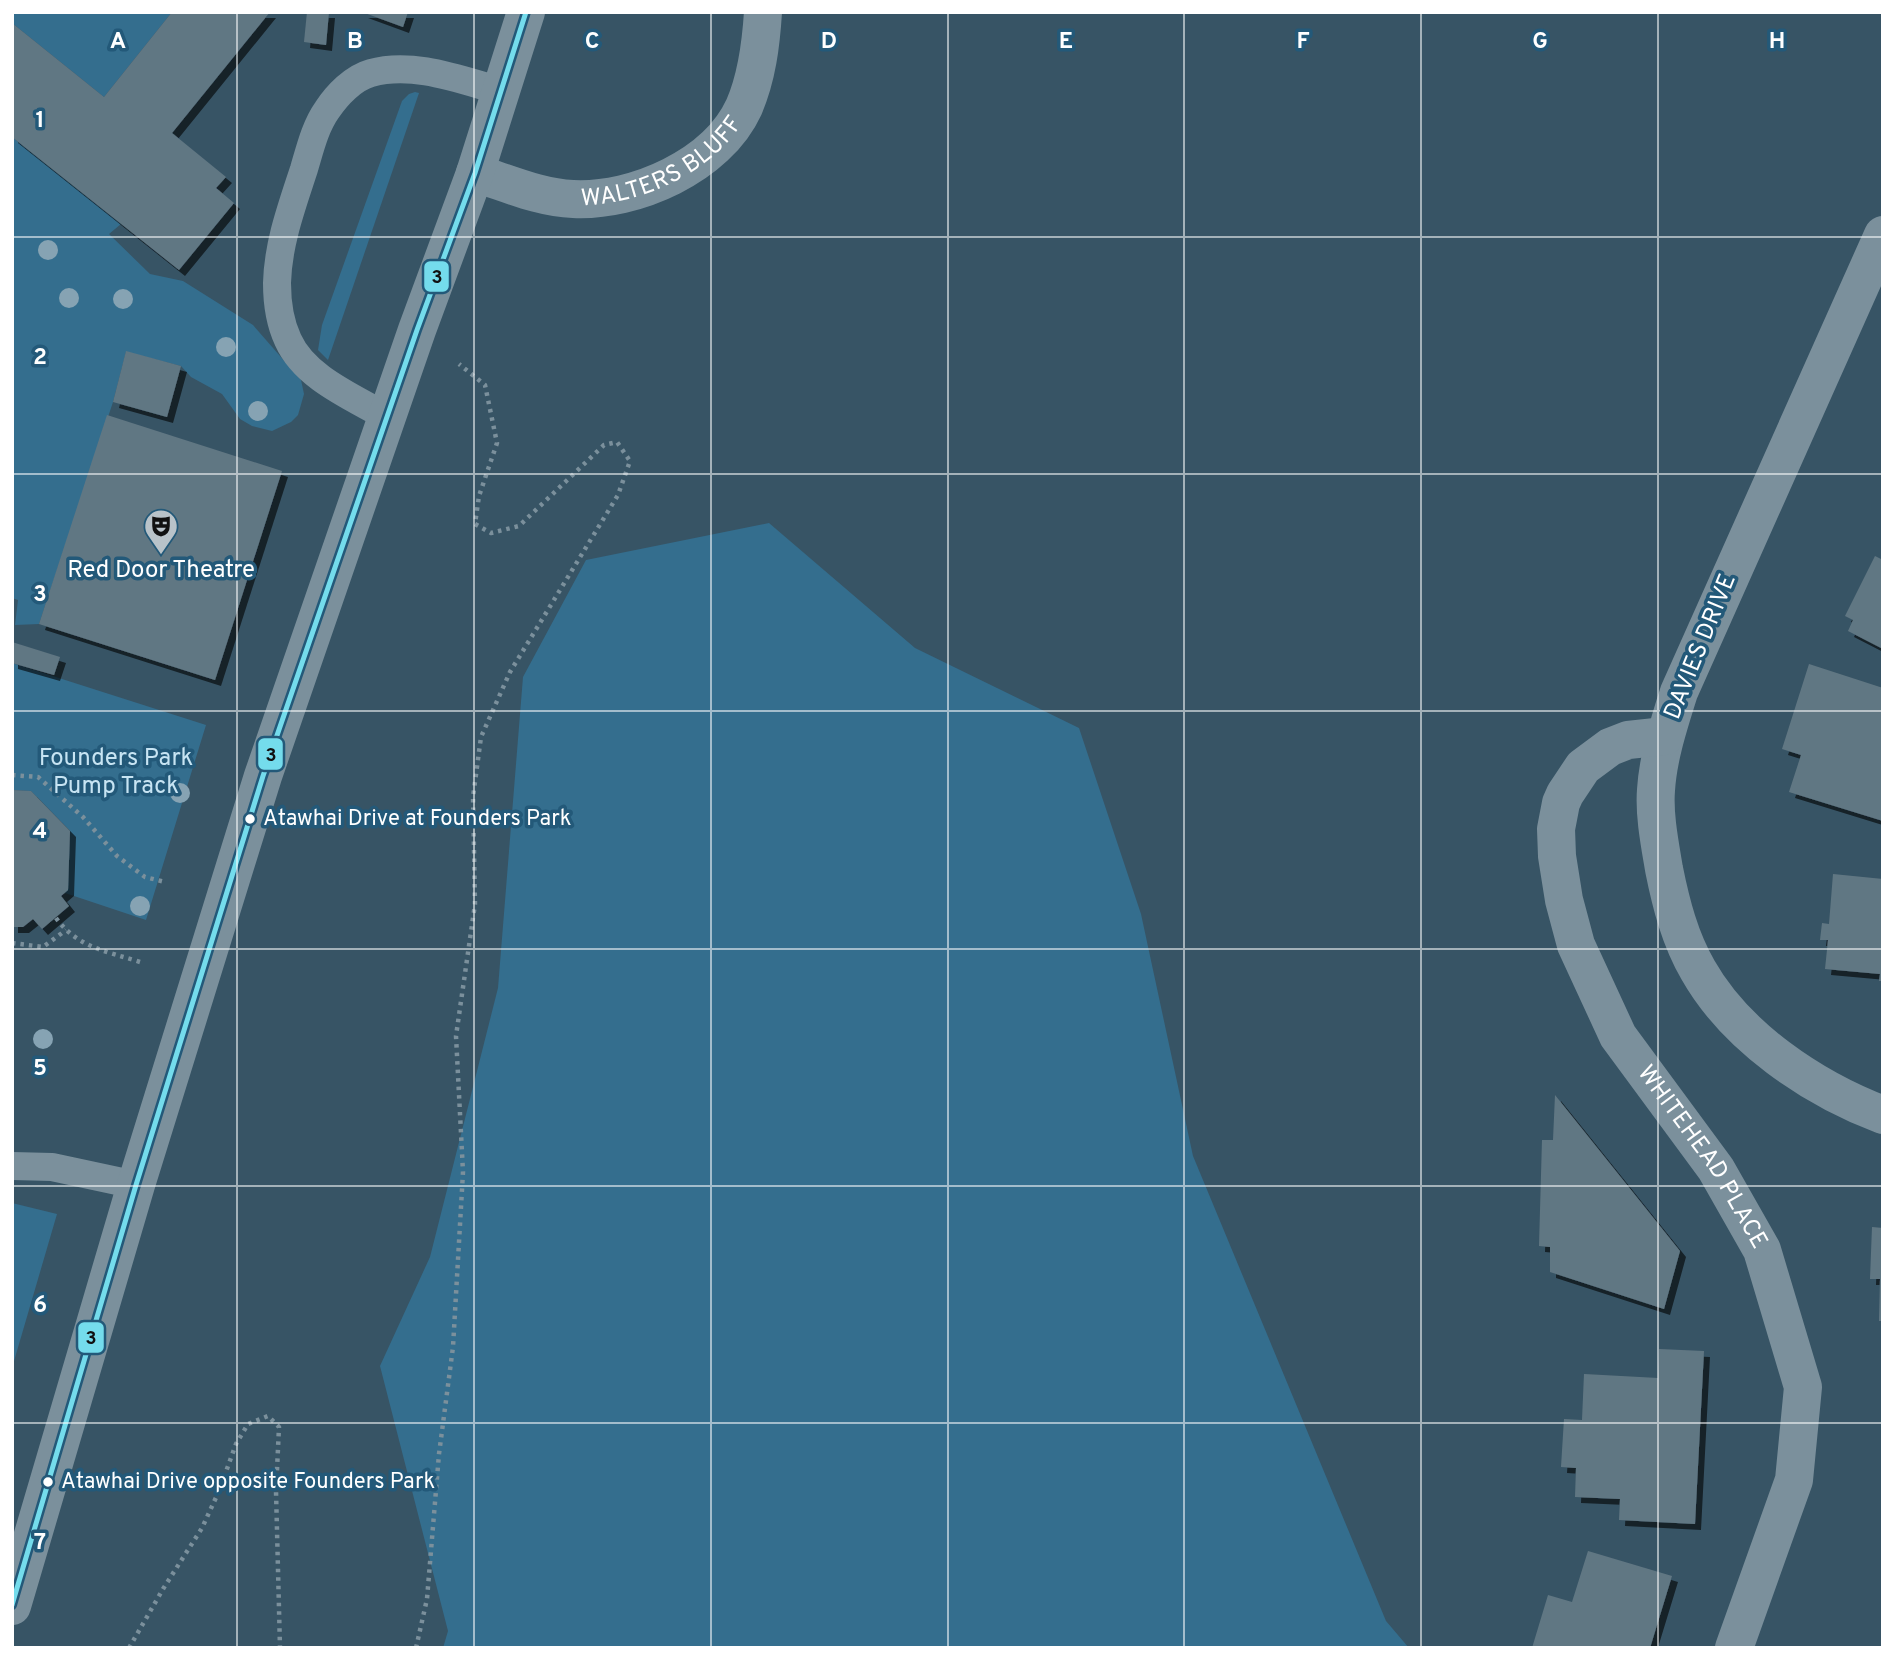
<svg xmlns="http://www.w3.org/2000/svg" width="1895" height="1660" font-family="Overpass,sans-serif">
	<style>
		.green { fill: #346e8e }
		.building { fill: #617783; filter: url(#shadow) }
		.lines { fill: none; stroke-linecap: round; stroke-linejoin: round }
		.path { stroke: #7b909c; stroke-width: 4.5; stroke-dasharray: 3.5 5; stroke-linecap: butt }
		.lane { stroke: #7b909c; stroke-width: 28 }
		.street { stroke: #7b909c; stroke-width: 38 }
		.bus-1-casing { stroke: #235979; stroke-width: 10 }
		.bus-1 { stroke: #74dcec; stroke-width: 5 }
		.tree { fill: #86a3b3 }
		.grid { fill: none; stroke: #fff; stroke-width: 2; stroke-opacity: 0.55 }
		.bus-dot { fill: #fff; stroke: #235979; stroke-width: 2.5 }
		.labels { text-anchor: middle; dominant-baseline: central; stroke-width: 7; stroke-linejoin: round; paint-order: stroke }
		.bus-label { font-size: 22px; fill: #fff; stroke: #235979; text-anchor: start }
		.street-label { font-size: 24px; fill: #fff; stroke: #235979 }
		.poi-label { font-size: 24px; fill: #fff; stroke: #235979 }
		.park-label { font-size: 24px; fill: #c7e4f3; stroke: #235979 }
		.grid-label { font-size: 23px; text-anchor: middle; font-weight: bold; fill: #fff; stroke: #235979; stroke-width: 7; stroke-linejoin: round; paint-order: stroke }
		.line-badge { stroke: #235979; stroke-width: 2.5 }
		.pale-badge-label { font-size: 19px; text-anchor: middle; font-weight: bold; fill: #111 }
	</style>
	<defs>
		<filter id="shadow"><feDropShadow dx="6" dy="6" stdDeviation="0" flood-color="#0009"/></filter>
	</defs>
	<rect width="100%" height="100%" fill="#375465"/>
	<g class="green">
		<polygon points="12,12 172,12 104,97 12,23"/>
		<polygon points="415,92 419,93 328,360 318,350 322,325 402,101 409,94"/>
		<polygon points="12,137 121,224 109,234 150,274 183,281 253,325 301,380 304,394 298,415 291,422 272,431 252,426 240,419 222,394 191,377 181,366 126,352 113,402 39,624 15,625 18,600 12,598"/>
		<polygon points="769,523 915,648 1079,728 1141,914 1193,1156 1386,1621 1409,1648 443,1648 448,1631 380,1366 430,1257 498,988 523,677 586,560"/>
		<polygon points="12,663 206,725 146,920 65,893 68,889 70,831 31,791 12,790"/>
		<polygon points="12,1203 57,1214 12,1368"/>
	</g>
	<g class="building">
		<polygon points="172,12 270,12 172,133 226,177 216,188 234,203 179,270 12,137 12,23 104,97"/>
		<polygon points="307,12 329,12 326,45 304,42"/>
		<polygon points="362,12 408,12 403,27"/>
		<polygon points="126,351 181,366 167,417 113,402"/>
		<polygon points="107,415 282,471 215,680 39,624"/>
		<polygon points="1875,556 1883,560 1883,649 1848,631 1853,620 1845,616"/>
		<polygon points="12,642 60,657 54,675 12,663"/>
		<polygon points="1809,664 1883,688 1883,821 1789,792 1801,755 1782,749"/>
		<polygon points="12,790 31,791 70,831 68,890 61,896 69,906 42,929 33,919 23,927 12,927"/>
		<polygon points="1833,874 1883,879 1883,981 1879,981 1880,974 1825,969 1828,940 1820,940 1822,923 1829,924"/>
		<polygon points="1555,1095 1680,1251 1664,1309 1550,1272 1550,1247 1539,1246 1542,1140 1553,1140"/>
		<polygon points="1872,1227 1883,1228 1883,1321 1879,1321 1880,1279 1870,1279"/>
		<polygon points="1659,1349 1704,1351 1695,1524 1619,1520 1620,1499 1575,1497 1576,1468 1561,1467 1564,1419 1582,1420 1584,1374 1658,1378"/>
		<polygon points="1588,1551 1672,1576 1650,1648 1532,1648 1548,1595 1572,1602"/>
	</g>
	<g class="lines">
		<g class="path">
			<polyline points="12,775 38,777 83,817 117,856 145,877 165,882"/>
			<path d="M56 918C78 948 106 951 140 962"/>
			<polyline points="12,943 43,947 66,930"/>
			<polyline points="129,1648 163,1589 202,1528 219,1491 236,1444 248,1424 268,1416 279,1427 276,1491 280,1648"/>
			<polyline points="416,1648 427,1599 439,1454 453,1347 463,1172 456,1036 475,904 473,797 481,737 510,672 618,495 630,461 617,442 604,445 519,526 491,533 475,524 479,496 497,443 485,385 459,364"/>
		</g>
		<g class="lane">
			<path d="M387 417C353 397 305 378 288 340 280 323 277 301 277 283 278 243 292 206 304 169 310 149 315 127 327 110 337 95 353 78 371 73 413 61 461 80 501 91"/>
			<polyline points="12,1166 52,1167 136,1185"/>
		</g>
		<g class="street">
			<path id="s1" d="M475 173C507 183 540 198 573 199 635 202 717 166 744 107 757 77 761 44 763 12"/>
			<path d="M1883 235 1679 692C1669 724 1658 757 1656 790 1654 815 1660 845 1664 869 1671 904 1680 939 1698 970 1736 1037 1812 1088 1883 1115"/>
			<path id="s2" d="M1665 736 1628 740 1610 747 1583 767 1565 794 1561 803 1556 829 1557 856 1564 900 1576 945 1618 1036 1716 1169 1762 1250 1803 1387 1794 1480 1734 1648"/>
			<polyline points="12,1606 136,1185 263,776 417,330 475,173 526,12"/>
		</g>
		<g class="bus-1-casing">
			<polyline id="bus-1" points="12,1605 136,1185 263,776 417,330 475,173 526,12"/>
		</g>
		<use href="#bus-1" class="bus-1"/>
	</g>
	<g class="tree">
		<circle cx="48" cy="250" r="10"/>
		<circle cx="69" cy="298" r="10"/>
		<circle cx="123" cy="299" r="10"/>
		<circle cx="226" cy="347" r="10"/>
		<circle cx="258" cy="411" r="10"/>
		<circle cx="180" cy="793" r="10"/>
		<circle cx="140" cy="906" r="10"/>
		<circle cx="43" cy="1039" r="10"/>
	</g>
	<path class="grid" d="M237 12V1648M474 12V1648M711 12V1648M948 12V1648M1184 12V1648M1421 12V1648M1658 12V1648M12 237H1883M12 474H1883M12 711H1883M12 949H1883M12 1186H1883M12 1423H1883"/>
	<defs>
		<g id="theatre-pin" transform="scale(1.75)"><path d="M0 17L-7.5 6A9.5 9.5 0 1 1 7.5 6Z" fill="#b9c3c9" stroke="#235979"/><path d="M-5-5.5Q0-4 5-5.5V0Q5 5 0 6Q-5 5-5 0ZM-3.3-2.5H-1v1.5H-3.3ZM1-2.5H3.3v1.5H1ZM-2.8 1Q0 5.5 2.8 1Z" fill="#111"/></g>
	</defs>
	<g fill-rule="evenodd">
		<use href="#theatre-pin" x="161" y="526"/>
	</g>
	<g class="bus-dot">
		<circle cx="250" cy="819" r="6"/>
		<circle cx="48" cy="1482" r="6"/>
	</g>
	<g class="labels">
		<g class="bus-label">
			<text x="263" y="819">Atawhai Drive at Founders Park</text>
			<text x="61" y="1482">Atawhai Drive opposite Founders Park</text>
		</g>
		<g class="street-label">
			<text stroke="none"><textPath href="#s1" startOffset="201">WALTERS BLUFF</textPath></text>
			<text transform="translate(1701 647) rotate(-68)">DAVIES DRIVE</text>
			<text stroke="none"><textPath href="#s2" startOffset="525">WHITEHEAD PLACE</textPath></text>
		</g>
		<g class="poi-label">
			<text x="161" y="571">Red Door Theatre</text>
		</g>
		<g class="park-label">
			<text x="116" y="759">Founders Park<tspan x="116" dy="28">Pump Track</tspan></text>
		</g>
	</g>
	<g class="grid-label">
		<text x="118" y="48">A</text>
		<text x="355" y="48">B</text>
		<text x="592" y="48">C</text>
		<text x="829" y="48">D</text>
		<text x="1066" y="48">E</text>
		<text x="1303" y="48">F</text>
		<text x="1540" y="48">G</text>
		<text x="1777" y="48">H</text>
		<text x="40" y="127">1</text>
		<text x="40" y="364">2</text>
		<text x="40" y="601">3</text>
		<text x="40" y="838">4</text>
		<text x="40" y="1075">5</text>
		<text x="40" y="1312">6</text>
		<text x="40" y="1549">7</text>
	</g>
	<g class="line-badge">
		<rect x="423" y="260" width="27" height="33" rx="7" fill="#74dcec"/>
		<rect x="257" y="737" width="27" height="34" rx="7" fill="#74dcec"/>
		<rect x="77" y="1321" width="28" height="33" rx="7" fill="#74dcec"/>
	</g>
	<g class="pale-badge-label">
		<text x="437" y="283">3</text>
		<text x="271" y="761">3</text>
		<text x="91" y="1344">3</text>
	</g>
	<rect width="1895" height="1660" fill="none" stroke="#ffffff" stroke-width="28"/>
</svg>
